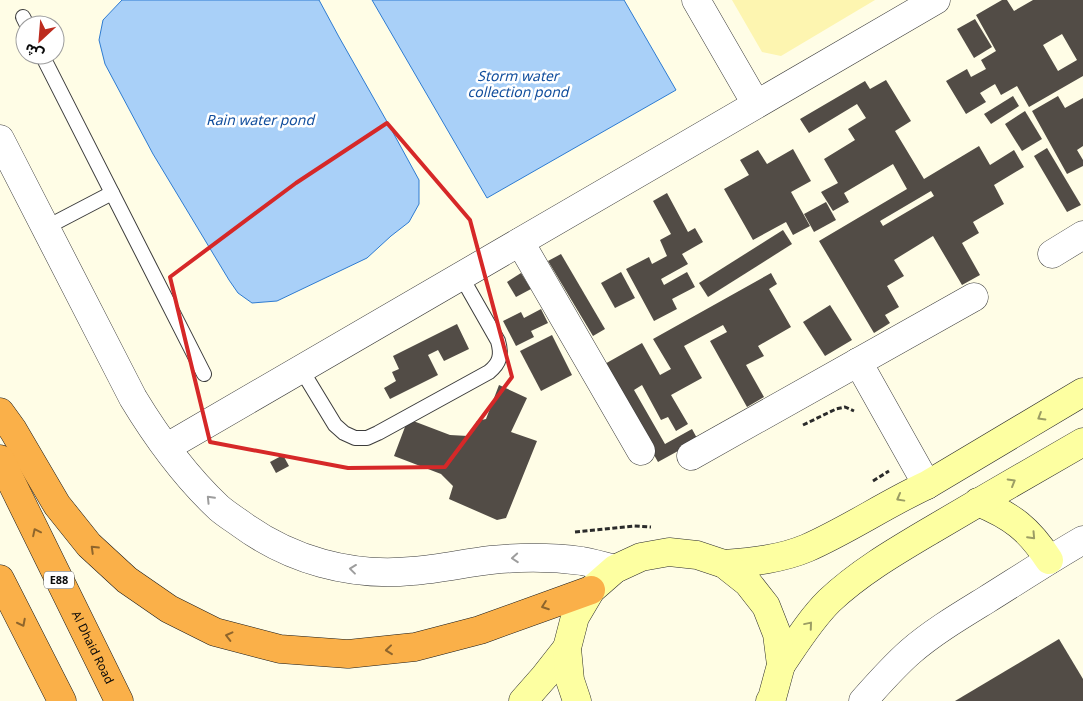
<svg xmlns="http://www.w3.org/2000/svg" width="1083" height="701" font-family="Georgia,'Noto Sans Arabic',serif">
	<style>
		.sand { fill: #fdf5b0 }
		.water { fill: #a9d0f8; stroke: #2e7bd1 }
		.building { fill: #524c46; fill-rule: evenodd }
		.lines { fill: none; stroke-linecap: round; stroke-linejoin: round }
		.lane-casing { stroke: #3c3c3c; stroke-width: 16 }
		.street-casing { stroke: #3c3c3c; stroke-width: 29 }
		.secondary-casing { stroke: #2b2b2b; stroke-width: 29 }
		.highway-casing { stroke: #1a1a1a; stroke-width: 29 }
		.path { stroke: #2b2b2b; stroke-width: 3; stroke-dasharray: 5 2.5; stroke-linecap: butt }
		.lane { stroke: #fff; stroke-width: 14 }
		.street { stroke: #fff; stroke-width: 28 }
		.secondary { stroke: #fdffa1; stroke-width: 28 }
		.highway { stroke: #fab049; stroke-width: 28 }
		.oneway { stroke: #9b9d64 }
		.oneway2 { stroke: #9d9d9d }
		.oneway3 { stroke: #8e652c }
		.marked { fill: none; stroke: #d62828; stroke-width: 4; stroke-linejoin: round }
		.labels { text-anchor: middle; dominant-baseline: central; stroke-width: 5; stroke-linejoin: round; paint-order: stroke }
		.shield { fill: #fff; stroke: #535353; stroke-width: 1 }
		.shield-label { font-size: 11px; font-weight: bold; fill: #090909 }
		.street-label { font-size: 12px; fill: #090909; stroke: #fff }
		.water-label { font-size: 14px; font-style: italic; fill: #114e9d; stroke: #fff }
	</style>
	<rect width="100%" height="100%" fill="#fffde6"/>
	<polygon class="sand" points="732,0 875,0 781,56 762,52"/>
	<g class="water">
		<polygon points="122,0 319,0 339,37 390,127 419,180 419,204 409,222 391,236 367,258 277,301 252,303 238,293 229,280 153,154 105,64 99,40 103,20"/>
		<polygon points="372,0 624,0 676,90 487,198"/>
	</g>
	<g class="building">
		<path d="M1002 0H1007L1014 11 1033 0H1083V76L1029 107 1017 86 1001 95 995 84 980 93 986 102 966 114 946 81 967 69 971 77 986 69 981 60 996 51 976 15ZM1062 34 1077 60 1058 71 1043 45Z"/>
		<polygon points="975,19 992,47 974,58 957,29"/>
		<path d="M886 80 911 121 895 131 924 179 979 146 990 165 1014 150 1024 167 994 185 1004 204 973 222 979 233 962 243 980 275 962 285 933 236 894 260 904 276 887 286 899 307 885 315 890 323 874 333 819 241 907 189 893 164 844 193 849 202 833 211 821 192 838 183 824 159 855 140 848 129 866 118 857 104 809 133 800 119 865 81 870 89ZM931 191 934 196 883 226 880 221Z"/>
		<polygon points="1013,96 1019,106 991,124 984,114"/>
		<polygon points="1058,96 1065,108 1083,98 1083,146 1077,150 1083,160 1083,166 1067,174 1032,111"/>
		<polygon points="1025,111 1042,139 1022,151 1005,124"/>
		<polygon points="1047,148 1081,205 1067,212 1034,156"/>
		<polygon points="793,149 811,181 791,192 810,226 793,235 786,222 753,240 724,189 749,175 740,160 758,150 767,164"/>
		<polygon points="667,193 688,232 695,228 703,242 682,254 688,264 661,279 664,285 687,272 695,287 672,299 677,309 654,321 626,269 649,257 652,264 667,256 660,240 671,234 653,201"/>
		<polygon points="826,202 836,220 814,232 804,214"/>
		<polygon points="783,230 792,244 708,297 699,283"/>
		<polygon points="561,254 605,329 593,336 548,261"/>
		<polygon points="621,272 635,298 615,308 601,283"/>
		<polygon points="521,273 531,289 516,297 507,282"/>
		<polygon points="771,273 777,284 769,289 791,327 758,346 764,356 746,365 764,397 747,407 710,341 727,332 723,325 684,346 702,378 671,395 688,424 676,431 668,417 661,420 642,385 634,390 665,444 692,429 698,440 658,462 603,365 642,343 660,375 671,369 653,339"/>
		<polygon points="830,305 852,340 825,356 803,322"/>
		<polygon points="541,309 548,323 531,331 534,337 516,346 503,321 521,312 524,318"/>
		<polygon points="457,324 469,349 444,361 438,350 428,355 438,375 390,399 384,388 396,381 392,372 399,369 393,356"/>
		<polygon points="552,335 572,375 541,391 520,351"/>
		<polygon points="499,385 527,398 511,432 537,441 506,518 497,520 449,499 453,486 441,474 394,456 408,419 450,435 468,436 477,421 486,419"/>
		<polygon points="283,455 289,466 276,473 270,462"/>
		<polygon points="1059,639 1083,679 1083,701 955,701"/>
	</g>
	<g class="lines">
		<g class="lane-casing">
			<g id="lane">
				<polyline points="23,17 27,25"/>
				<polyline points="42,55 204,374"/>
				<polyline points="45,228 112,193"/>
				<path d="M301 369 335 425 344 433 355 438H367L378 433 489 372C500 363 502 355 498 341L461 276"/>
			</g>
		</g>
		<g class="street-casing">
			<g id="street">
				<polyline points="696,0 756,104"/>
				<path d="M0 139 133 398C156 436 187 478 219 508 226 514 234 519 241 524 290 560 351 577 412 571 439 569 465 563 491 560 521 557 552 557 582 561 593 563 604 566 615 569"/>
				<polyline points="520,242 641,451"/>
				<polyline points="1052,254 1083,235"/>
				<polyline points="858,362 927,485"/>
				<polyline points="167,447 936,0"/>
				<polyline points="691,456 974,297"/>
				<path d="M863 701C878 684 893 667 910 652 933 632 960 616 986 600 1018 580 1050 559 1083 540"/>
			</g>
		</g>
		<g class="secondary-casing">
			<g id="secondary">
				<path d="M978 502C1012 516 1029 529 1049 560"/>
				<path d="M724 564C752 562 781 559 807 548 848 530 886 504 927 485L1083 392"/>
				<path d="M781 665C796 643 810 620 829 601 861 571 898 550 935 528 984 499 1034 470 1083 442"/>
				<polyline points="523,701 545,676 567,648"/>
				<polyline points="577,701 570,680 567,648 575,617 591,590 615,569 641,557 669,552 697,555 724,564 748,583 766,606 777,634 781,665 772,698 770,701"/>
			</g>
		</g>
		<g class="highway-casing">
			<g id="highway">
				<polyline points="0,412 13,430 57,505 89,545 127,580 169,609 215,632 280,649 348,654 415,647 480,630 591,590"/>
				<path id="s1" d="M0 459 119 701"/>
				<polyline points="0,579 62,701"/>
			</g>
		</g>
		<g class="path">
			<polyline points="803,425 836,409 845,407 854,411"/>
			<polyline points="873,481 889,471"/>
			<polyline points="575,532 634,526 651,527"/>
		</g>
		<use href="#lane" class="lane"/>
		<use href="#street" class="street"/>
		<use href="#secondary" class="secondary"/>
		<use href="#highway" class="highway"/>
	</g>
	<defs><path id="oneway-chevron" d="M-2-3.5L2.5 0L-2 3.5" fill="none" stroke-width="1.6" stroke-linecap="round" stroke-linejoin="round" transform="scale(1.25)"/></defs>
	<g class="oneway">
		<use href="#oneway-chevron" transform="translate(1041 417) rotate(149)"/>
		<use href="#oneway-chevron" transform="translate(1012 482) rotate(-30)"/>
		<use href="#oneway-chevron" transform="translate(900 498) rotate(151)"/>
		<use href="#oneway-chevron" transform="translate(1032 536) rotate(47)"/>
		<use href="#oneway-chevron" transform="translate(809 625) rotate(-50)"/>
	</g>
	<g class="oneway2">
		<use href="#oneway-chevron" transform="translate(210 499) rotate(-134)"/>
		<use href="#oneway-chevron" transform="translate(515 558) rotate(176)"/>
		<use href="#oneway-chevron" transform="translate(353 569) rotate(-173)"/>
	</g>
	<g class="oneway3">
		<use href="#oneway-chevron" transform="translate(36 532) rotate(-116)"/>
		<use href="#oneway-chevron" transform="translate(94 549) rotate(-136)"/>
		<use href="#oneway-chevron" transform="translate(545 606) rotate(160)"/>
		<use href="#oneway-chevron" transform="translate(22 623) rotate(63)"/>
		<use href="#oneway-chevron" transform="translate(229 636) rotate(-166)"/>
		<use href="#oneway-chevron" transform="translate(389 650) rotate(174)"/>
	</g>
	<path class="marked" d="M387 123 470 220 512 377 445 467 348 468 210 442 170 277 296 183Z"/>
	<g class="labels">
		<rect class="shield" x="44" y="571.5" width="30" height="17" rx="4"/>
		<g class="shield-label">
			<text x="59" y="580">E88</text>
		</g>
		<g class="street-label">
			<text stroke="none"><textPath href="#s1" startOffset="210">Al Dhaid Road</textPath></text>
		</g>
		<g class="water-label">
			<text x="518" y="76">Storm water<tspan x="518" dy="16">collection pond</tspan></text>
			<text x="260" y="120">Rain water pond</text>
		</g>
	</g>
	<g transform="translate(40 40) rotate(206)"><circle r="24" fill="#ffffff" stroke="#9d9d9d"/>
	<path d="M0-4L9 19L0 12L-9 19Z" fill="#bc2b1e"/>
	<text y="-8" font-size="14" font-weight="bold" text-anchor="middle" fill="#090909">ش</text>
	</g>
</svg>
